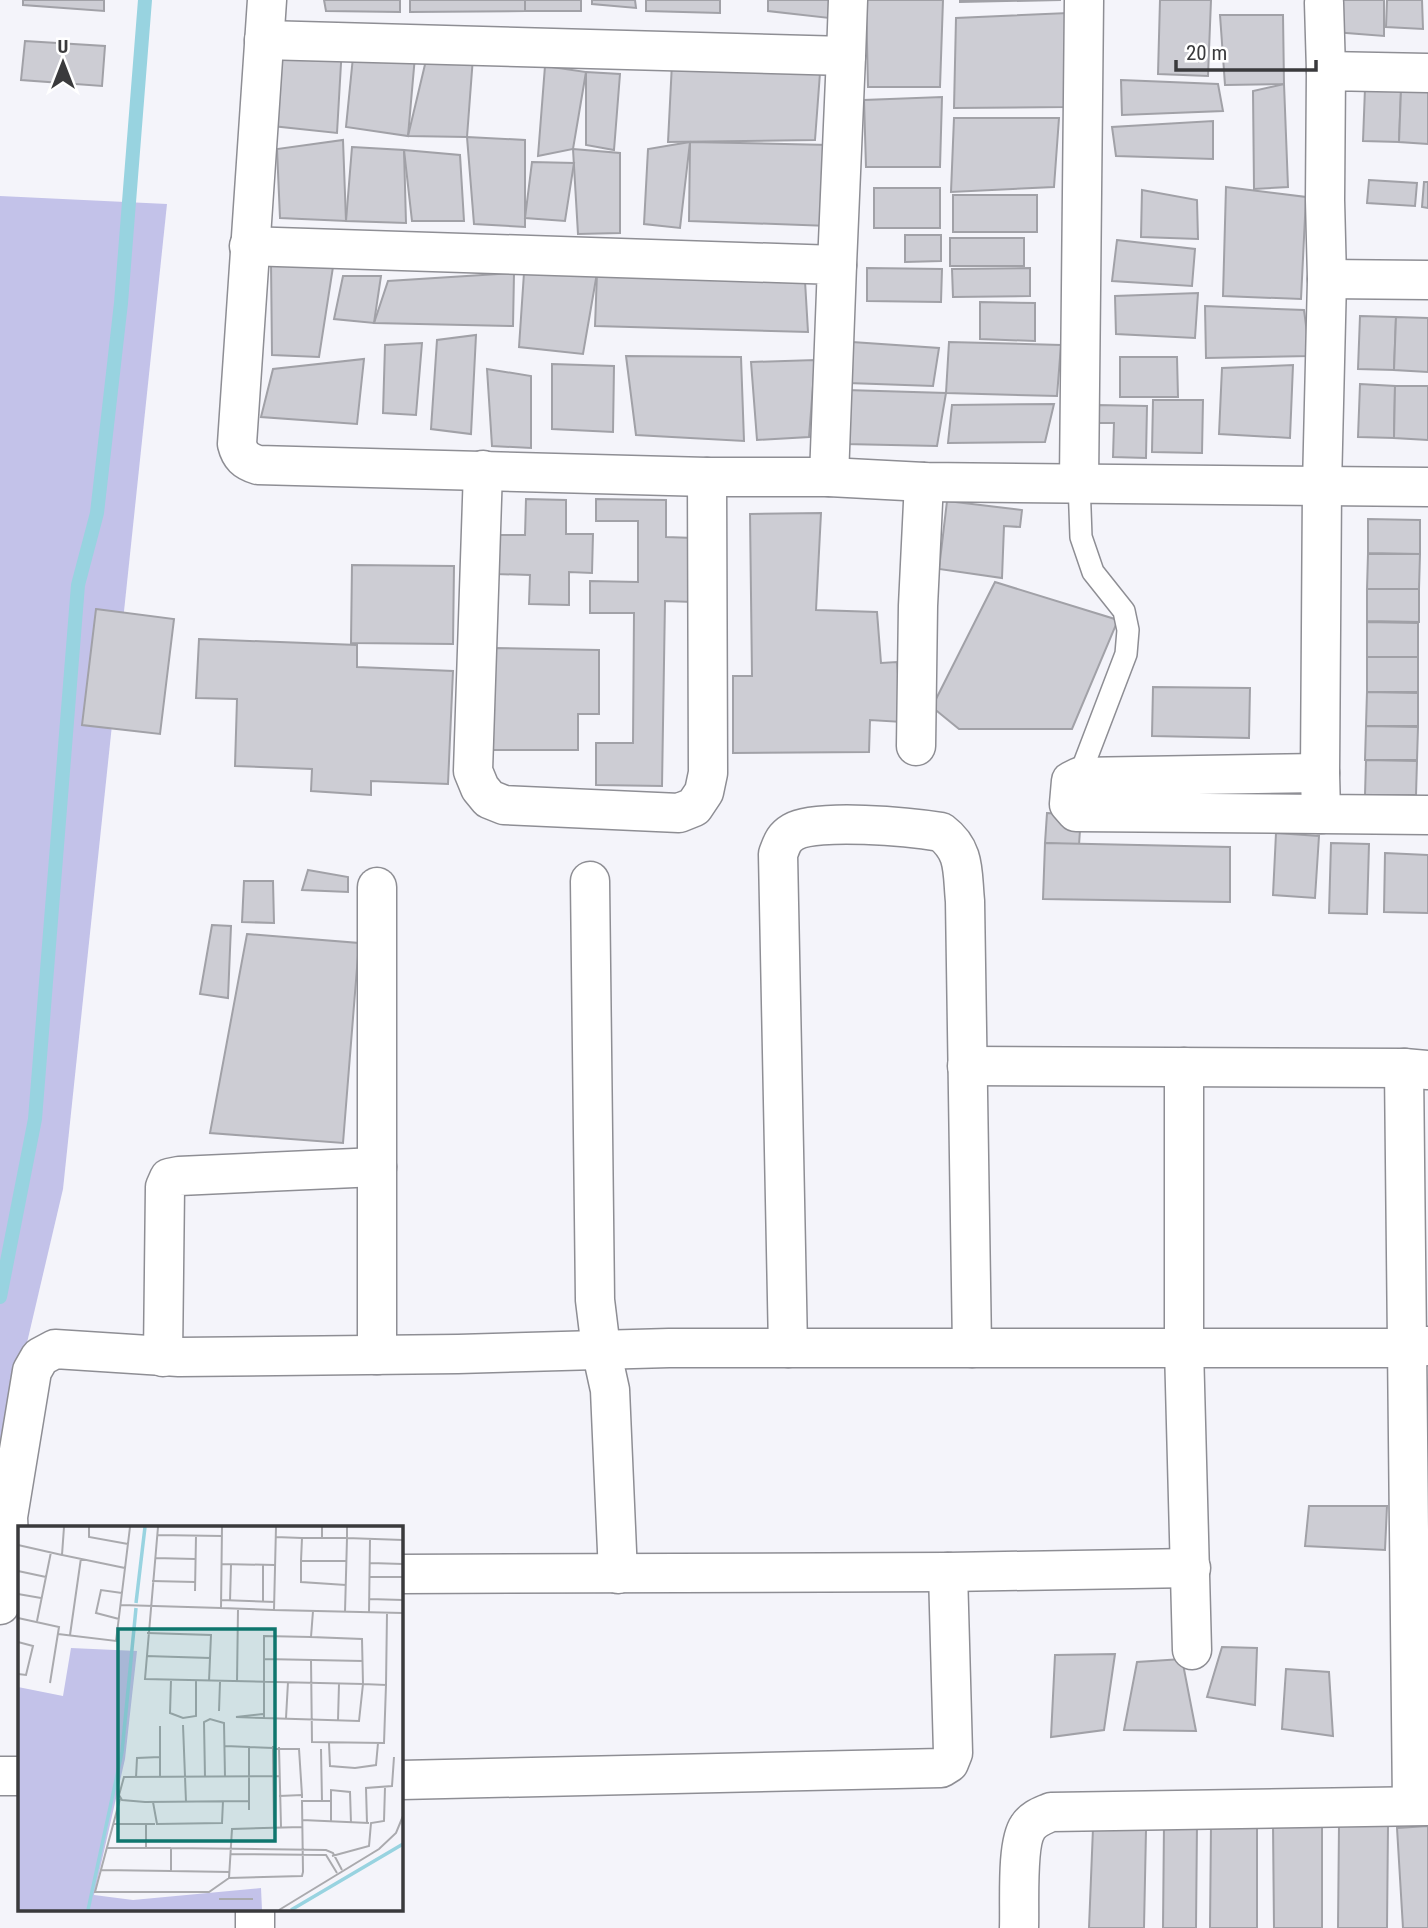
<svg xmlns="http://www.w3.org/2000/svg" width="1428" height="1928" font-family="'Roboto Condensed',sans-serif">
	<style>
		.green { fill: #c3c2e9 }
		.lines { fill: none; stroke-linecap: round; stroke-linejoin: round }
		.stream { stroke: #98d3e0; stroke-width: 14 }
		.building { fill: #cdcdd4; stroke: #a1a1a7; stroke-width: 2 }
		.lane-casing { stroke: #8e8e94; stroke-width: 24 }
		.street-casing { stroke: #8e8e94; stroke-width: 41 }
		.lane { stroke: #fff; stroke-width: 21 }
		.street { stroke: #fff; stroke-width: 38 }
		.inset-river { fill: none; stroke: #98d3e0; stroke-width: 3.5 }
		.inset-road { fill: none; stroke: #aaaaae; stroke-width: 2 }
		.view { fill: #0f766e; fill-opacity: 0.15; stroke: #0f766e; stroke-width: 3.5 }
		.inset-edge { fill: none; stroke: #3a3a3c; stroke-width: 3.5 }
	</style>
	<rect width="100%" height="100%" fill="#f4f4fa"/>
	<polygon class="green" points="0,196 167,204 63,1189 0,1458"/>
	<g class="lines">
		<polyline class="stream" points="0,1297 35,1119 78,585 97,513 121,303 145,0"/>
	</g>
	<g class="building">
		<polygon points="23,0 104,0 104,11 23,5"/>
		<polygon points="324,0 400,0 400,12 326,11"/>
		<polygon points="410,0 525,0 525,11 410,12"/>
		<rect x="525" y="0" width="56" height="11"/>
		<polygon points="592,0 635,0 636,8 592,4"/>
		<polygon points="646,0 720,0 720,13 646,11"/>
		<polygon points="768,0 829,0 829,18 768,11"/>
		<polygon points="866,0 943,0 940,87 868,87"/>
		<polygon points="960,0 1061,0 960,2"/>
		<polygon points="1160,0 1211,0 1208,76 1158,74"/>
		<polygon points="1337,0 1384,0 1384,36 1334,32"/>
		<polygon points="1387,0 1422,0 1423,29 1386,27"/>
		<polygon points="1068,13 1066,107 954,108 956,18"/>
		<polygon points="1220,15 1283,15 1284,84 1225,85"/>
		<polygon points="25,41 105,46 102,86 21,80"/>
		<polygon points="342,46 337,133 263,125 269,53"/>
		<polygon points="354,47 415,56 408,136 346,127"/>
		<polygon points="427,56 473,57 467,137 408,136"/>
		<polygon points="672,63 820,73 815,140 668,142"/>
		<polygon points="545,66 586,72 573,149 538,156"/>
		<polygon points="586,72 620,74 614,150 586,145"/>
		<polygon points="1121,80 1218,84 1223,111 1122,115"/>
		<polygon points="1284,84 1288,187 1254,189 1253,91"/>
		<polygon points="1365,88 1401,90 1399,142 1363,141"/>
		<polygon points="1401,90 1428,90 1428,144 1399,142"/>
		<polygon points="942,97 940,167 866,167 864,100"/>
		<polygon points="954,118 1059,118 1054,187 951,192"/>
		<polygon points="1213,121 1213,159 1116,156 1112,127"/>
		<polygon points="467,137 525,140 525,227 474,224"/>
		<polygon points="343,140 346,221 280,218 277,149"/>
		<polygon points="690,142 829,145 829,226 689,221"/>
		<polygon points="690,142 680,228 644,224 648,149"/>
		<polygon points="352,147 404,150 406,223 346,221"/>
		<polygon points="573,149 620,153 620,233 578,234"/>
		<polygon points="404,150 460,155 464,221 412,221"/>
		<polygon points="532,162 574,163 565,221 525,218"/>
		<polygon points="1369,180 1417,183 1415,206 1367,203"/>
		<polygon points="1424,182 1428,182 1428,208 1422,207"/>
		<polygon points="1226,187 1306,197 1301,299 1223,296"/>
		<rect x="874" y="188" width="66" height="40"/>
		<polygon points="1142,190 1197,200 1198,239 1141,237"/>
		<rect x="953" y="195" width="84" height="37"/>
		<polygon points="905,235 941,235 941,261 905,262"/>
		<rect x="950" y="238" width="74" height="28"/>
		<polygon points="1117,240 1195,249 1192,286 1112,281"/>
		<polygon points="525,258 597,273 583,354 519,347"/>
		<polygon points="271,262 333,267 319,357 272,355"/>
		<polygon points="867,268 942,269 941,302 867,301"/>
		<polygon points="1030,268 1030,296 953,297 952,269"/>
		<polygon points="514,273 513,326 374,323 388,281"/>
		<polygon points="597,273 805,281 808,332 595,326"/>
		<polygon points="343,276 381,276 374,323 334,319"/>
		<polygon points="1198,293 1195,338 1116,334 1115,296"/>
		<polygon points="980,302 1035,303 1035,341 980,339"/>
		<polygon points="1205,306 1304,310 1310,356 1206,358"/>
		<polygon points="1360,316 1396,317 1394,370 1358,369"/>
		<polygon points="1396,317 1428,318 1428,372 1394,370"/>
		<polygon points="476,335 471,434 431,429 437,340"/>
		<polygon points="852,342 939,348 933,386 848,383"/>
		<polygon points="949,342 1061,345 1057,396 946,393"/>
		<polygon points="422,343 416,415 383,413 385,345"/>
		<polygon points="626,356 741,357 744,441 636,435"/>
		<polygon points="1120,357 1177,357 1178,397 1120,397"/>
		<polygon points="364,359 357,424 261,417 273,369"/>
		<polygon points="815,360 809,437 757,440 751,362"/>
		<polygon points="552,364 614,366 613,432 552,429"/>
		<polygon points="1293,365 1290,438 1219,434 1222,368"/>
		<polygon points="487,369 531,376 531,448 492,446"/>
		<polygon points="1360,384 1395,386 1394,438 1358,437"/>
		<polygon points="1395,386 1428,386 1428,440 1394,438"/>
		<polygon points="846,390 946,393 937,446 845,444"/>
		<polygon points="1153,400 1203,400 1202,453 1152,452"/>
		<polygon points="1054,404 1045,442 948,443 952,405"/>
		<polygon points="1097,405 1147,406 1146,458 1113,457 1114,423 1097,423"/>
		<polygon points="526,499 566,500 566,534 593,534 592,573 569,572 569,605 529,604 530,575 496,574 497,535 525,535"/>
		<polygon points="596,499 666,500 666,537 694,538 693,602 665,601 662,786 596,785 596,743 633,743 634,613 590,613 590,581 638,582 638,521 596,521"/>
		<polygon points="947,501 1022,510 1020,527 1004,526 1002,578 939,569"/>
		<polygon points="821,513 816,610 877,612 881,663 897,662 902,722 870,720 869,752 733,753 733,676 752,676 750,514"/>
		<polygon points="1368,519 1420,520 1420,554 1368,553"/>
		<polygon points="1368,554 1420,554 1419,589 1367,589"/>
		<polygon points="352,565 454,566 453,644 351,643"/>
		<polygon points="995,582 1118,620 1072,729 959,729 932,707"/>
		<polygon points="1367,589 1419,589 1419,622 1367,621"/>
		<polygon points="96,609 174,619 160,734 82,725"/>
		<polygon points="1367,622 1418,623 1418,657 1367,657"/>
		<polygon points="199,639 357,645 357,667 453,671 448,784 371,781 371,795 311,791 312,769 235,766 237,699 196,698"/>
		<polygon points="494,648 599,650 599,714 578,714 578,750 491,750"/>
		<rect x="1367" y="657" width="51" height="35"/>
		<polygon points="1153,687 1250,688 1249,738 1152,736"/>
		<polygon points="1367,692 1418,693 1418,726 1366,726"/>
		<polygon points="1366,726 1418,727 1417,760 1365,760"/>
		<polygon points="1366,760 1417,761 1416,795 1365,795"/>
		<polygon points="1047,813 1081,815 1079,845 1045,843"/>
		<polygon points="1276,833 1319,836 1315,898 1273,895"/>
		<polygon points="1045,843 1230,847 1230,902 1043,899"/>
		<polygon points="1331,843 1369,844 1367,914 1329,913"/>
		<polygon points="1385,853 1428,855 1428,913 1384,912"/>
		<polygon points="308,870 348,877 348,892 302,890"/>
		<polygon points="244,881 273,881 274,923 242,922"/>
		<polygon points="212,925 231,926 228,998 200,994"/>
		<polygon points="247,934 359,943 343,1143 210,1133"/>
		<polygon points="1309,1506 1387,1506 1385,1550 1305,1546"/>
		<polygon points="1222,1647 1257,1648 1255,1705 1207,1697"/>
		<polygon points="1115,1654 1104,1730 1051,1737 1055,1655"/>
		<polygon points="1182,1659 1196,1731 1124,1730 1137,1662"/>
		<polygon points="1286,1669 1329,1672 1333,1736 1282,1729"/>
		<polygon points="1164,1823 1197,1823 1196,1928 1163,1928"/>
		<polygon points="1273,1824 1322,1824 1322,1928 1274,1928"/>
		<polygon points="1211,1825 1257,1825 1257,1928 1210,1928"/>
		<polygon points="1339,1825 1388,1825 1387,1928 1338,1928"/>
		<polygon points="1428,1826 1428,1928 1403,1928 1397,1828"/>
		<polygon points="1093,1828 1146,1830 1144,1928 1089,1928"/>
	</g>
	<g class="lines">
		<g class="lane-casing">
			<polyline id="lane" points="1079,482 1081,537 1093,572 1124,611 1128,630 1126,654 1079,777"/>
		</g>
		<g class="street-casing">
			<g id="street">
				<path d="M267 0 237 444C240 456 245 461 258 465L707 477H829L924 482 1428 487"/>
				<polyline points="1324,3 1326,71"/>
				<polyline points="264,40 846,56 837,265"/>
				<polyline points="846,56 848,0"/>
				<polyline points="1428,73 1326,71 1325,200 1327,279 1322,486 1320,773 1321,814 1428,815"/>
				<polyline points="249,246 837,265 829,477"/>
				<polyline points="1327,279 1428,280"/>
				<polyline points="483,470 473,771 480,788 489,799 504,805 679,813 694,807 704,792 708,773 707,477"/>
				<polyline points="1079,482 1084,0"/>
				<polyline points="916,746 918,606 924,482"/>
				<polyline points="1320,773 1079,777 1071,781 1069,804 1076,812 1321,814"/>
				<polyline points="590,881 595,1300 601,1349 610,1390 618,1574"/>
				<polyline points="377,887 377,1355"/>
				<polyline points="967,1066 1404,1068 1428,1070"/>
				<polyline points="1184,1067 1184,1348 1192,1650"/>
				<polyline points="1404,1068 1412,1806"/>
				<path d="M788 1348 778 854C782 844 783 838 793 832 817 818 911 827 941 832 966 851 962 872 965 901L972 1348"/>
				<polyline points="163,1357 165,1187 169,1178 179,1176 377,1167"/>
				<polyline points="19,1553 15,1551 9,1540 8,1517 32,1371 40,1357 55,1349 179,1357 458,1354 669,1348 1408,1348 1428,1346"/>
				<polyline points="401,1574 948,1572 1191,1568"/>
				<polyline points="0,1605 15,1551"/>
				<polyline points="0,1776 19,1776"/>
				<polyline points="401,1780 941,1768 949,1763 953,1753 948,1572"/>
				<polyline points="255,1909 255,1928"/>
				<path d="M1019 1928C1020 1905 1016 1844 1028 1827 1034 1818 1042 1816 1051 1812L1428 1806"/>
			</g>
		</g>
		<use href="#lane" class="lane"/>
		<use href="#street" class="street"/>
	</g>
	<g transform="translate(18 1526)">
		<rect width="385" height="385" fill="#f4f4fa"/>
		<path d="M53 122 119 125 107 233 76 369 115 374 243 362 244 384H0V161L45 170Z" fill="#c3c2e9"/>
		<path class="inset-river" d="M118 77 127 1M70 384 104 226 118 82M273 384 385 318"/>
		<path class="inset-road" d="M46 1 44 29 107 42 112 1M71 1V11L110 18M140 1 127 153 345 158 344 113 293 111 295 85M204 1 203 82 256 84M258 1 256 84 385 87M304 1V12H329V1M139 9 204 10M257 11 284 12M0 19 44 29M137 32 177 33M283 35 284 12H304M352 37 385 38M203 38 257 39M245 39V75M0 45 28 51M351 51H385M134 55 177 56M328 59 283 56V35H328M177 65 178 10M0 68 23 72M351 73 385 74M203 74 257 76M212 75 213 39M103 79 203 82M327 86 329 12 385 14M351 87 352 13M0 92 41 101 32 157M101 93 78 87 83 64 104 67M19 95 33 26M129 107 193 109 192 132M40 108 98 115 107 42M52 109 63 32M293 111 246 110V192L341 195 345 158 368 159 369 87M0 116 15 120 8 149 0 148M128 130 192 132 191 155M246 133 345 135M293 134 294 216 366 217 368 159M153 154 152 187 165 192 178 190V155M219 156 220 83M201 185 202 156M245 188 218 191 246 192M268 192 270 156M320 194 321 158M165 199 168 276M142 200V252M311 217 312 240 337 242 358 239 360 217M207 220 281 223 284 269M231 220V284M255 220 256 301M261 221 263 301M303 223 304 275M187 251 186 196 192 193 206 197 207 251M118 252 119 232 142 231M261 270 284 269V272M102 273 77 366H191L211 352M231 275 127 276 104 274 101 269 106 251 262 250M313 275V264L332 266 333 297M135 276 139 298 204 297 205 275M284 294 351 297M349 297 348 262 374 260 376 231M95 298H137M128 298V322M284 301 214 303 211 352 284 350 285 346 284 275H313V296M89 322H153M212 328 308 329 319 347M314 330 351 320 353 297 366 295 367 261M83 344 153 345M212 346 153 345V322L308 324 315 327 324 344M201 373H235M261 384 361 323 378 307 385 290"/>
		<path class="view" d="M100 103H257V315H100Z"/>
		<rect width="385" height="385" class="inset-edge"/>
	</g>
	<g transform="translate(63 63)" stroke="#ffffff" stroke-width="5" paint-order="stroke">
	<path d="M0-5L12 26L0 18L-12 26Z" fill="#3a3a3c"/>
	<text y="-10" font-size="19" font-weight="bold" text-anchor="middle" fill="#3a3a3c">U</text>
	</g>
	<path d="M1176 60v10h140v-10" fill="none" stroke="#3a3a3c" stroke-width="3.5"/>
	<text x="1186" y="60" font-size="21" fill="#3a3a3c" stroke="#ffffff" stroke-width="5" paint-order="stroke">20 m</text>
</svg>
